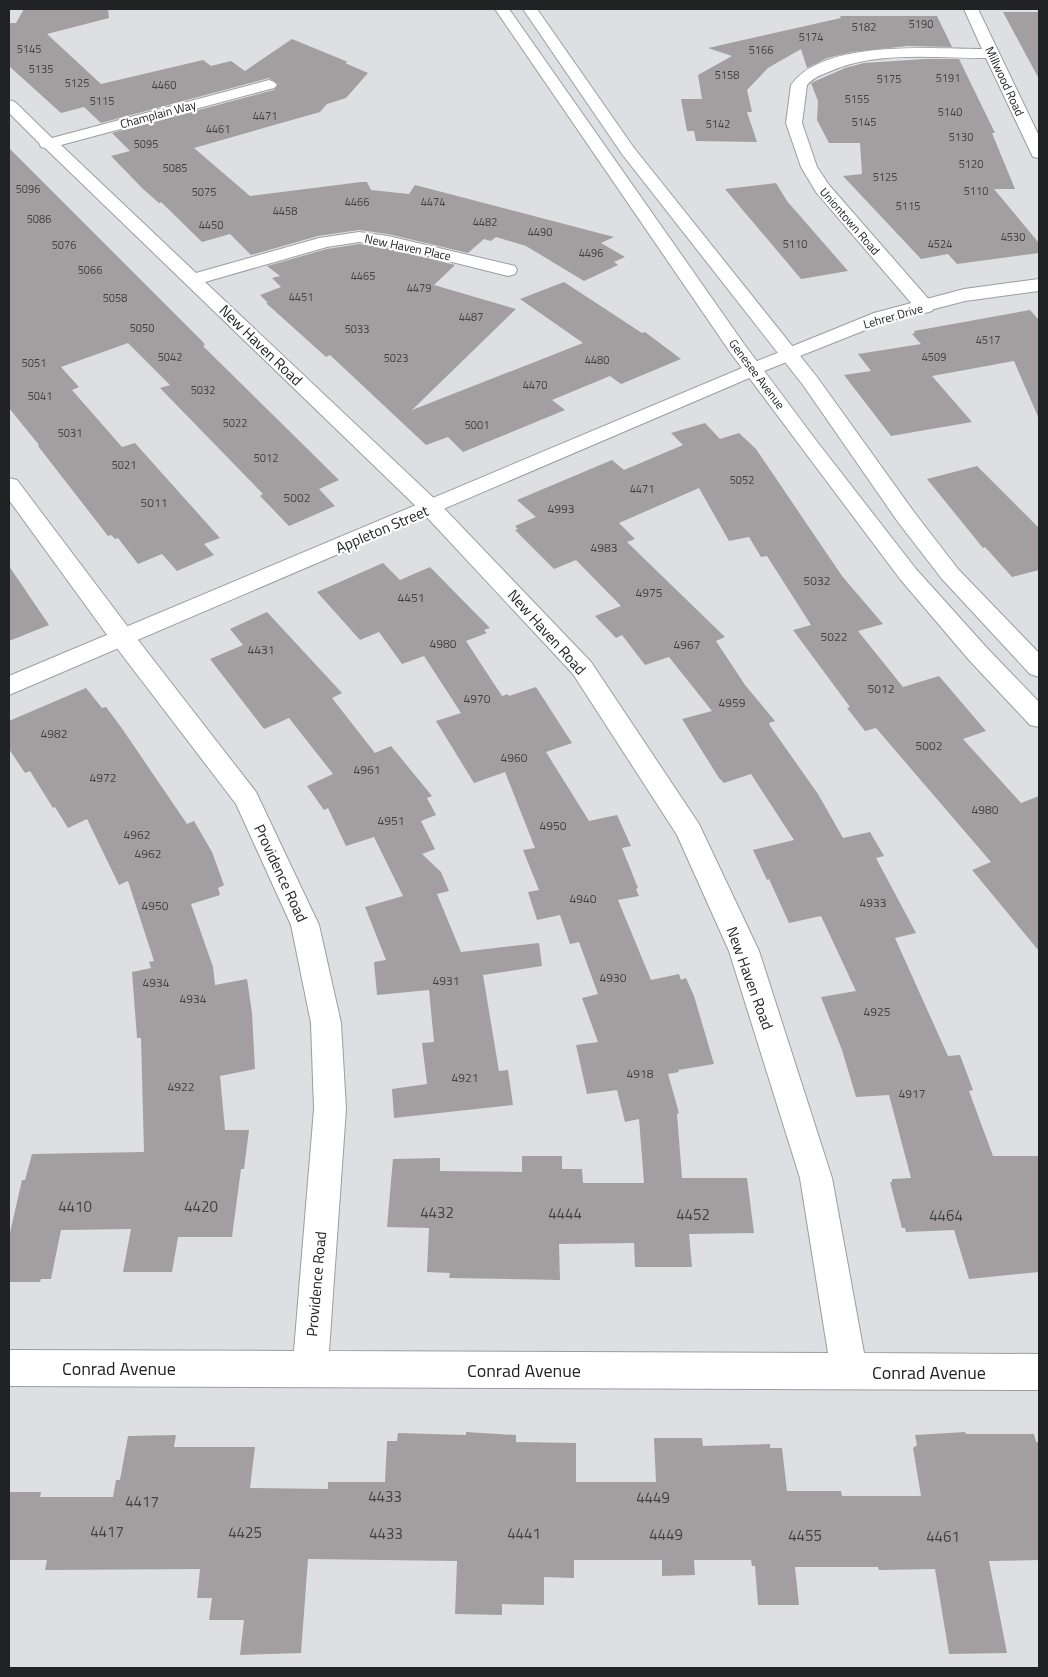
<svg xmlns="http://www.w3.org/2000/svg" width="1048" height="1677" font-family="'Titillium Web',sans-serif">
	<style>
		.building { fill: #a39fa0 }
		.lines { fill: none; stroke-linecap: round; stroke-linejoin: round }
		.minor-casing { stroke: #9b9da0; stroke-width: 2 }
		.tertiary-casing { stroke: #9b9da0; stroke-width: 2 }
		.primary-casing { stroke: #9b9da0; stroke-width: 2 }
		.minor { fill: #fff; fill-rule: evenodd }
		.tertiary { fill: #fff; fill-rule: evenodd }
		.primary { fill: #fff; fill-rule: evenodd }
		.labels { text-anchor: middle; dominant-baseline: central; stroke-width: 4.5; stroke-linejoin: round; paint-order: stroke }
		.far-number-label { font-size: 11px; fill: #424142 }
		.far-street-label { font-size: 12px; fill: #212223; stroke: #fff }
		.number-label { font-size: 12px; fill: #424142 }
		.street-label { font-size: 15px; fill: #212223; stroke: #fff }
		.near-number-label { font-size: 15px; fill: #424142 }
		.near-street-label { font-size: 18px; fill: #212223; stroke: #fff }
	</style>
	<rect width="100%" height="100%" fill="#dddfe3"/>
	<g class="building">
		<polygon points="24,9 108,9 109,18 47,34 101,84 203,60 211,66 231,61 245,71 292,39 348,62 345,63 368,73 346,98 327,104 320,112 194,148 250,196 361,182 367,182 371,190 409,194 415,185 614,237 601,243 625,257 614,262 618,265 584,281 526,246 496,237 491,241 484,239 468,253 388,234 359,230 318,236 251,255 230,234 202,242 161,202 159,203 143,189 111,156 130,151 112,133 274,90 278,84 269,78 101,123 84,107 61,113 9,66 9,23 16,23"/>
		<polygon points="1003,12 1039,12 1039,79"/>
		<polygon points="840,16 937,16 952,47 908,46 852,52 827,58 807,68 801,49 768,68 747,90 752,112 747,112 757,142 696,141 694,131 687,131 681,99 702,99 698,75 732,56 708,48 841,18"/>
		<polygon points="925,59 959,59 995,133 992,133 1015,189 994,189 1039,243 1039,253 957,264 948,254 921,259 843,176 862,174 860,143 829,143 817,120 818,101 811,83 845,68 864,63"/>
		<polygon points="9,148 203,342 205,345 203,346 339,480 319,489 335,506 289,526 260,496 263,494 160,388 170,385 128,343 61,367 79,387 72,390 122,447 135,443 220,538 204,544 214,555 177,571 162,554 138,564 118,538 115,539 111,535 108,536 38,446 39,445 9,408"/>
		<polygon points="776,183 787,201 848,271 801,279 725,189"/>
		<polygon points="359,244 388,248 455,265 434,285 516,309 412,410 583,343 520,299 564,282 642,333 645,332 681,359 621,384 610,376 552,400 565,410 463,452 448,437 426,445 330,355 326,357 266,303 268,303 260,295 281,287 272,278 280,276 267,266 327,249"/>
		<polygon points="1030,310 1039,320 1039,419 1014,361 932,376 972,422 891,436 844,375 871,371 858,354 921,344 912,334 915,333 914,331"/>
		<polygon points="705,423 720,439 739,433 756,449 842,576 883,624 858,631 903,687 939,676 986,731 963,739 1021,803 1039,796 1039,951 972,870 991,862 876,728 865,731 847,708 850,707 793,630 811,625 767,556 761,557 749,537 729,541 699,488 619,523 635,539 627,542 725,637 716,641 745,685 775,721 769,723 770,726 818,794 843,838 870,832 884,856 876,858 916,933 895,938 948,1056 960,1055 973,1090 969,1091 993,1156 1039,1156 1039,1272 969,1279 954,1230 906,1232 905,1228 902,1228 890,1182 892,1182 892,1179 911,1178 889,1095 856,1097 842,1050 821,997 856,991 821,916 789,923 769,879 767,880 753,850 794,840 751,774 724,783 719,778 682,719 712,711 669,657 645,665 622,635 616,638 595,616 621,606 576,560 554,569 515,530 518,529 515,526 536,517 517,500 612,460 624,470 683,445 671,433"/>
		<polygon points="977,466 1039,528 1039,570 1012,577 985,547 983,548 927,479"/>
		<polygon points="383,563 400,580 430,567 490,628 484,630 487,633 466,641 502,696 508,694 509,696 536,687 572,743 546,752 589,821 617,815 631,846 622,848 638,888 636,889 639,896 618,900 651,980 679,974 681,980 686,978 694,996 714,1064 678,1070 679,1072 668,1074 679,1113 677,1114 682,1178 747,1178 754,1233 689,1234 692,1267 635,1267 634,1243 559,1244 560,1280 449,1278 450,1273 427,1272 429,1228 387,1227 393,1159 440,1158 440,1171 522,1172 522,1156 562,1156 562,1169 582,1169 583,1183 644,1183 639,1119 625,1122 617,1090 587,1094 576,1045 598,1042 582,998 598,994 579,942 570,944 560,915 537,920 528,892 539,890 523,850 535,848 505,772 474,783 436,721 461,713 424,656 402,664 379,632 360,640 317,592"/>
		<polygon points="9,566 49,625 9,641"/>
		<polygon points="267,612 342,693 332,698 375,753 391,746 432,796 427,798 436,815 421,821 435,849 422,854 441,872 449,891 437,894 461,952 539,943 542,966 483,975 499,1071 508,1070 513,1105 394,1118 392,1089 427,1084 422,1043 434,1042 429,990 377,995 374,962 386,960 365,907 403,896 374,837 346,846 328,808 324,810 307,786 333,774 289,718 264,729 210,659 243,645 230,629"/>
		<polygon points="86,688 102,708 106,707 121,727 187,824 194,821 212,852 224,885 218,888 220,895 191,904 213,967 215,985 247,979 252,1013 255,1069 220,1076 225,1130 249,1130 244,1169 241,1169 232,1237 178,1237 172,1272 123,1272 131,1229 61,1230 51,1279 41,1279 40,1282 9,1282 9,1237 22,1180 25,1180 32,1154 144,1152 141,1038 137,1038 132,972 151,968 149,962 154,961 128,881 119,885 87,819 68,828 55,807 53,808 30,771 25,773 9,749 9,721"/>
		<polygon points="466,1432 516,1435 516,1442 576,1443 576,1482 656,1482 654,1438 702,1438 703,1446 770,1444 770,1448 782,1448 787,1491 841,1491 842,1496 921,1496 913,1448 917,1445 915,1435 965,1432 966,1434 1034,1434 1036,1442 1039,1442 1039,1560 989,1561 1007,1653 949,1654 935,1569 879,1570 878,1567 795,1567 799,1605 758,1605 755,1566 752,1566 751,1560 694,1560 695,1575 662,1576 662,1560 574,1560 574,1578 544,1577 544,1605 502,1604 502,1615 455,1614 457,1561 308,1559 301,1653 240,1655 244,1620 209,1620 212,1598 197,1598 200,1569 45,1570 47,1560 9,1560 9,1492 41,1492 40,1497 113,1497 116,1480 120,1480 128,1436 176,1435 174,1447 255,1447 250,1488 328,1489 328,1482 385,1482 387,1441 397,1441 398,1433 466,1435"/>
	</g>
	<g class="lines">
		<g class="minor-casing">
			<g id="minor">
				<path d="M964 9H978L1039 136V158L1033 157 1031 153 986 58C934 58 874 50 826 73 818 76 812 79 807 85L802 123 817 167 829 185 932 303 934 307 932 311 925 313 918 311 816 192 801 167 786 123 791 85C823 39 932 49 982 49Z"/>
				<polygon points="269,80 274,82 277,85 274,88 61,145 196,273 319,238 359,232 388,236 515,266 517,270 515,274 508,276 388,246 359,242 327,247 205,282 439,503 591,662 699,824 759,951 832,1178 864,1353 1039,1354 1039,1390 9,1386 9,1350 294,1351 314,1109 311,1023 291,925 236,804 113,643 9,500 9,478 17,480 131,631 256,792 319,925 341,1023 346,1109 329,1351 828,1353 800,1178 729,951 677,835 573,674 423,513 45,148 41,147 39,143 9,113 9,100 15,102 52,138"/>
				<polygon points="790,348 797,350 800,354 797,358 754,375 747,373 744,369 747,365"/>
			</g>
		</g>
		<g class="tertiary-casing">
			<g id="tertiary">
				<polygon points="1039,279 1039,291 965,301 888,321 790,360 783,358 780,354 783,350 874,313 964,289"/>
				<polygon points="754,363 761,365 764,369 761,373 9,695 9,676"/>
			</g>
		</g>
		<g class="primary-casing">
			<g id="primary">
				<polygon points="495,9 509,9 744,344 815,439 916,569 987,648 1039,702 1039,727 1030,725 969,660 900,579 801,447 730,352"/>
				<polygon points="523,9 537,9 634,148 817,377 914,512 958,569 1039,653 1039,677 1030,674 942,579 898,522 803,385 622,154"/>
			</g>
		</g>
		<use href="#minor" class="minor"/>
		<use href="#tertiary" class="tertiary"/>
		<use href="#primary" class="primary"/>
	</g>
	<g class="labels">
		<g class="far-number-label">
			<text x="921" y="24">5190</text>
			<text x="864" y="27">5182</text>
			<text x="811" y="37">5174</text>
			<text x="29" y="49">5145</text>
			<text x="761" y="50">5166</text>
			<text x="41" y="69">5135</text>
			<text x="727" y="75">5158</text>
			<text x="948" y="78">5191</text>
			<text x="889" y="79">5175</text>
			<text x="77" y="83">5125</text>
			<text x="164" y="85">4460</text>
			<text x="857" y="99">5155</text>
			<text x="102" y="101">5115</text>
			<text x="950" y="112">5140</text>
			<text x="265" y="116">4471</text>
			<text x="864" y="122">5145</text>
			<text x="718" y="124">5142</text>
			<text x="218" y="129">4461</text>
			<text x="961" y="137">5130</text>
			<text x="146" y="144">5095</text>
			<text x="971" y="164">5120</text>
			<text x="175" y="168">5085</text>
			<text x="885" y="177">5125</text>
			<text x="28" y="189">5096</text>
			<text x="976" y="191">5110</text>
			<text x="204" y="192">5075</text>
			<text x="357" y="202">4466</text>
			<text x="433" y="202">4474</text>
			<text x="908" y="206">5115</text>
			<text x="285" y="211">4458</text>
			<text x="39" y="219">5086</text>
			<text x="485" y="222">4482</text>
			<text x="211" y="225">4450</text>
			<text x="540" y="232">4490</text>
			<text x="1013" y="237">4530</text>
			<text x="795" y="244">5110</text>
			<text x="940" y="244">4524</text>
			<text x="64" y="245">5076</text>
			<text x="591" y="253">4496</text>
			<text x="90" y="270">5066</text>
			<text x="363" y="276">4465</text>
			<text x="419" y="288">4479</text>
			<text x="301" y="297">4451</text>
			<text x="115" y="298">5058</text>
			<text x="471" y="317">4487</text>
			<text x="142" y="328">5050</text>
			<text x="357" y="329">5033</text>
			<text x="988" y="340">4517</text>
			<text x="170" y="357">5042</text>
			<text x="934" y="357">4509</text>
			<text x="396" y="358">5023</text>
			<text x="597" y="360">4480</text>
			<text x="34" y="363">5051</text>
			<text x="535" y="385">4470</text>
			<text x="203" y="390">5032</text>
			<text x="40" y="396">5041</text>
			<text x="235" y="423">5022</text>
			<text x="477" y="425">5001</text>
			<text x="70" y="433">5031</text>
			<text x="266" y="458">5012</text>
			<text x="124" y="465">5021</text>
			<text x="742" y="480">5052</text>
			<text x="642" y="489">4471</text>
		</g>
		<g class="far-street-label">
			<text transform="translate(1005 81) rotate(65)">Millwood Road</text>
			<text transform="translate(158 114) rotate(-15)">Champlain Way</text>
			<text transform="translate(850 221) rotate(49)">Uniontown Road</text>
			<text transform="translate(408 247) rotate(12)">New Haven Place</text>
			<text transform="translate(893 316) rotate(-16)">Lehrer Drive</text>
			<text transform="translate(757 374) rotate(53)">Genesee Avenue</text>
		</g>
		<g class="number-label">
			<text x="297" y="497">5002</text>
			<text x="154" y="502">5011</text>
			<text x="561" y="508">4993</text>
			<text x="604" y="547">4983</text>
			<text x="817" y="580">5032</text>
			<text x="649" y="592">4975</text>
			<text x="411" y="597">4451</text>
			<text x="834" y="636">5022</text>
			<text x="443" y="643">4980</text>
			<text x="687" y="644">4967</text>
			<text x="261" y="649">4431</text>
			<text x="881" y="688">5012</text>
			<text x="477" y="698">4970</text>
			<text x="732" y="702">4959</text>
			<text x="54" y="733">4982</text>
			<text x="929" y="745">5002</text>
			<text x="514" y="757">4960</text>
			<text x="367" y="769">4961</text>
			<text x="103" y="777">4972</text>
			<text x="985" y="809">4980</text>
			<text x="391" y="820">4951</text>
			<text x="553" y="825">4950</text>
			<text x="137" y="834">4962</text>
			<text x="148" y="853">4962</text>
			<text x="583" y="898">4940</text>
			<text x="873" y="902">4933</text>
			<text x="155" y="905">4950</text>
			<text x="613" y="977">4930</text>
			<text x="446" y="980">4931</text>
			<text x="156" y="982">4934</text>
			<text x="193" y="998">4934</text>
			<text x="877" y="1011">4925</text>
			<text x="640" y="1073">4918</text>
			<text x="465" y="1077">4921</text>
			<text x="181" y="1086">4922</text>
			<text x="912" y="1093">4917</text>
		</g>
		<g class="street-label">
			<text transform="translate(261 345) rotate(44)">New Haven Road</text>
			<text transform="translate(382 529) rotate(-23)">Appleton Street</text>
			<text transform="translate(547 632) rotate(48)">New Haven Road</text>
			<text transform="translate(281 873) rotate(65)">Providence Road</text>
			<text transform="translate(750 978) rotate(70)">New Haven Road</text>
			<text transform="translate(316 1284) rotate(-85)">Providence Road</text>
		</g>
		<g class="near-number-label">
			<text x="75" y="1206">4410</text>
			<text x="201" y="1206">4420</text>
			<text x="437" y="1212">4432</text>
			<text x="565" y="1213">4444</text>
			<text x="693" y="1214">4452</text>
			<text x="946" y="1215">4464</text>
			<text x="385" y="1496">4433</text>
			<text x="653" y="1497">4449</text>
			<text x="142" y="1501">4417</text>
			<text x="107" y="1531">4417</text>
			<text x="245" y="1532">4425</text>
			<text x="386" y="1533">4433</text>
			<text x="524" y="1533">4441</text>
			<text x="666" y="1534">4449</text>
			<text x="805" y="1535">4455</text>
			<text x="943" y="1536">4461</text>
		</g>
		<g class="near-street-label">
			<text x="119" y="1368">Conrad Avenue</text>
			<text x="524" y="1370">Conrad Avenue</text>
			<text x="929" y="1372">Conrad Avenue</text>
		</g>
	</g>
	<rect width="1048" height="1677" fill="none" stroke="#212223" stroke-width="20"/>
</svg>
